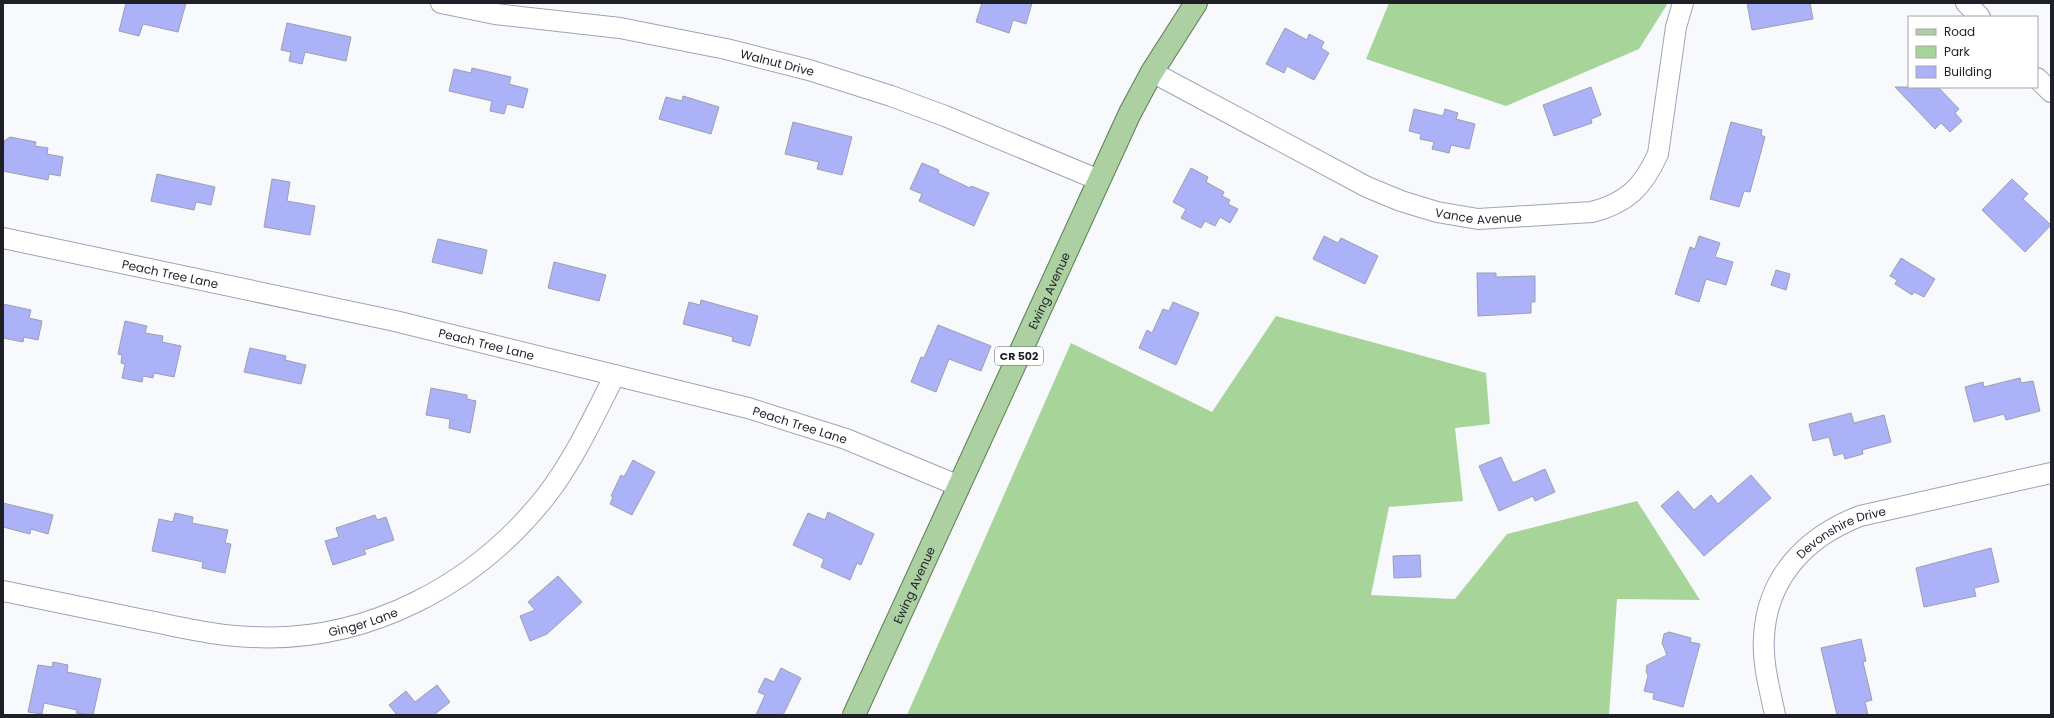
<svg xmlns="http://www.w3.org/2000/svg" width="2054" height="718" font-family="Poppins,sans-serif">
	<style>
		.green { fill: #a7d599 }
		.building { fill: #acb2f7; stroke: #9c9eb2 }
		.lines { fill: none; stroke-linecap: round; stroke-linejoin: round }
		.minor-casing { stroke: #a0a3b6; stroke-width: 22 }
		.major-casing { stroke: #587e4f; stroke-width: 24 }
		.minor { stroke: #fff; stroke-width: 20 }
		.major { stroke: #add0a2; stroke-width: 22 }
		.labels { text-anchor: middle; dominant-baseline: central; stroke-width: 3.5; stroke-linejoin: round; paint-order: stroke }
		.shield { fill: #fff; stroke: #626368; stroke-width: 1 }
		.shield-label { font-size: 11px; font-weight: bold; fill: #1f2027 }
		.street-label { font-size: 12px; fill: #1f2027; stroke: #fff }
	</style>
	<rect width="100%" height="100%" fill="#f8f9fd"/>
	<g class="green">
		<polygon points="1389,3 1668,3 1639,49 1506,106 1366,59"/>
		<polygon points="1276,316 1486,373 1490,424 1455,428 1463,501 1389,507 1371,595 1455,599 1507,534 1637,501 1700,600 1617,599 1609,715 907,715 1071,343 1212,412"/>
	</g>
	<g class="building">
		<polygon points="126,3 186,3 178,32 143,24 139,36 119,31"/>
		<polygon points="982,3 1032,3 1026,24 1013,20 1009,33 976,22"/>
		<polygon points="1747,3 1810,3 1813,19 1752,30"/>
		<polygon points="287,23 351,37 346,61 305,52 302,64 289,61 291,52 281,50"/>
		<polygon points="1285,28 1307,40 1309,34 1324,42 1321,48 1329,53 1314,80 1287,66 1284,73 1266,64"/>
		<polygon points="472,68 511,77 509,84 528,89 523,108 507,104 504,114 490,111 492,101 449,91 454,69 471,73"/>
		<polygon points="1591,87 1601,115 1591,119 1592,123 1554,136 1543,105"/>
		<polygon points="1895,87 1938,87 1959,109 1955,113 1962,121 1950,132 1941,123 1935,129"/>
		<polygon points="683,96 719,107 711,134 659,119 666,97 682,101"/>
		<polygon points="1414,109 1443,116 1445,109 1458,113 1456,119 1475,124 1469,149 1451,145 1449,153 1432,149 1434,142 1420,139 1421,134 1409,131"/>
		<polygon points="793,122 852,137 842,175 817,169 819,162 785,154"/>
		<polygon points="1731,122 1762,130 1761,135 1765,137 1750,192 1744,191 1739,207 1710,199"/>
		<polygon points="10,137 36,142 35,146 48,148 47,154 63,157 60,176 49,174 48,180 3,171 4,141"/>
		<polygon points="922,163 939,170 938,173 970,188 971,186 989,193 974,226 919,201 922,194 910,189"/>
		<polygon points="1191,168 1208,177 1206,182 1224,192 1222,196 1230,200 1228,204 1238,209 1230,223 1220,217 1215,226 1205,221 1201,228 1181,218 1186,209 1173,202"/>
		<polygon points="157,174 215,187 211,205 196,202 194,210 151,201"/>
		<polygon points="272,179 290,182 287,201 315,206 310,235 264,227"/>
		<polygon points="2012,179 2028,194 2023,199 2051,225 2025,252 1982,210"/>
		<polygon points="1324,236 1338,243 1341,238 1378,256 1365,284 1313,259"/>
		<polygon points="1699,236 1720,243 1715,257 1733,262 1726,285 1706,279 1699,302 1675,294 1690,247 1695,249"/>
		<polygon points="438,239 487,250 482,274 432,262"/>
		<polygon points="1901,258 1935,279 1924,297 1914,292 1912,295 1895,284 1897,280 1890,276"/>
		<polygon points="554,262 606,275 599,301 548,288"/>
		<polygon points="1776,270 1790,274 1786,290 1771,285"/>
		<polygon points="1477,273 1496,273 1496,277 1535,276 1535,302 1531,302 1531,313 1478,316"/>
		<polygon points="701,300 758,316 750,346 732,341 733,337 683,324 689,302 700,305"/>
		<polygon points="1173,302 1199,313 1176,365 1139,348 1147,330 1152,333 1163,309 1169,311"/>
		<polygon points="3,304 31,310 29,318 42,321 38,340 24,337 23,342 3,338"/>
		<polygon points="125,321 147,326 145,333 163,336 162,342 181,346 174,377 154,373 153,378 143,376 142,382 122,378 125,364 121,363 122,355 118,354"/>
		<polygon points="938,325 991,346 981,371 949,359 936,392 911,382 921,357 924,358"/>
		<polygon points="250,348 286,356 285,360 306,365 301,384 244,372"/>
		<polygon points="2020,378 2021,383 2033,381 2040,411 2006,420 2004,414 1974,422 1965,387 1983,382 1984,387"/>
		<polygon points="431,388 467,395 467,399 476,401 470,433 449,428 450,419 426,415"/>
		<polygon points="1851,413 1854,423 1884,415 1891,442 1862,450 1863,454 1845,459 1843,453 1834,456 1829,437 1813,441 1809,424"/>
		<polygon points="1501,457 1513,483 1545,469 1555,492 1535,501 1533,496 1499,511 1479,466"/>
		<polygon points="633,460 655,472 632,515 610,504 613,497 611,496 621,475 624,477"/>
		<polygon points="1751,475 1771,498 1704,556 1661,506 1678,491 1694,510 1711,495 1718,504"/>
		<polygon points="3,503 53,515 48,534 31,529 30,534 3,527"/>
		<polygon points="828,512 874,534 861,565 857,563 850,580 821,567 824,559 793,545 808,513 825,520"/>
		<polygon points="175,513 193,517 192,523 228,530 225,543 231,544 225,573 202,568 203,562 152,551 159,519 173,522"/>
		<polygon points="375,515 377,520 386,517 394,540 364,550 366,554 333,565 325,541 339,537 336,528"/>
		<polygon points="1991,548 1999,582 1974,588 1976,596 1924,607 1916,568"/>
		<polygon points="1420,555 1421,577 1394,578 1393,556"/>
		<polygon points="558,576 582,602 547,634 530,641 520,616 535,610 528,602"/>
		<polygon points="1669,632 1691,638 1690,642 1700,644 1683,707 1653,699 1654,693 1644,691 1648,676 1646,671 1647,665 1667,655 1662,643 1664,634"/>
		<polygon points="1861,639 1866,661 1863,662 1872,700 1865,702 1868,715 1837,715 1821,648"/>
		<polygon points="53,662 68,665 67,672 101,679 93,715 76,713 77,710 44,703 42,714 28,712 38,665 52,667"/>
		<polygon points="781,668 801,678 783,715 756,715 765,695 758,692 765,678 774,682"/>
		<polygon points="437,685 450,702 434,715 397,715 389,705 406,691 415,702"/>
	</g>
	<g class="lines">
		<g class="minor-casing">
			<g id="minor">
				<path id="s1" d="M441 3 495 14 620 28 726 49 809 70 891 96 945 116 1099 180"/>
				<polyline points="1966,3 1980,17"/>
				<path id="s2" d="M1152 72 1367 187 1401 201 1437 212 1478 219 1592 212C1627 203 1643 187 1658 154L1676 27 1683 3"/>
				<polyline points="2037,78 2051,92"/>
				<path id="s3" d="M3 238 395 321 748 408 846 439 959 486"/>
				<path id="s4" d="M3 591C50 601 97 610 144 620 180 627 215 636 252 637 367 643 476 585 546 496 574 460 594 416 615 375"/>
				<path id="s5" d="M1775 715C1770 690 1762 663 1764 637 1767 577 1806 537 1860 516L2051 473"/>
			</g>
		</g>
		<g class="major-casing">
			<g id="major">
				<path id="s6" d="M854 715 1130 113 1152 72 1196 3"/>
			</g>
		</g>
		<use href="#minor" class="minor"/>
		<use href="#major" class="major"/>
	</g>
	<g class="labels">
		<rect class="shield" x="995" y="347" width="48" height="18" rx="3"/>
		<g class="shield-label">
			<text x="1019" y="356">CR 502</text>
		</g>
		<g class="street-label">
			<text stroke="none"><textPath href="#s1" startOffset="342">Walnut Drive</textPath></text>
			<text stroke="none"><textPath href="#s2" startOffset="360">Vance Avenue</textPath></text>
			<text stroke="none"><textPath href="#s3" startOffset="171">Peach Tree Lane</textPath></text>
			<text stroke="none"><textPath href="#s6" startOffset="467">Ewing Avenue</textPath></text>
			<text stroke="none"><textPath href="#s3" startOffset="495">Peach Tree Lane</textPath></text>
			<text stroke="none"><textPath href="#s3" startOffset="819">Peach Tree Lane</textPath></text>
			<text stroke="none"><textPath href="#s5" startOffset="219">Devonshire Drive</textPath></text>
			<text stroke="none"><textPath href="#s6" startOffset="143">Ewing Avenue</textPath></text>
			<text stroke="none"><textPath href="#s4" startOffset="366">Ginger Lane</textPath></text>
		</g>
	</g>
	<rect width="2054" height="718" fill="none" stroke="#1f2027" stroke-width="8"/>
	<rect x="1908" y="16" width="130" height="72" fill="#ffffff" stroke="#a5a6a9"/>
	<rect x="1916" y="29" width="20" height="6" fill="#add0a2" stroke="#a5a6a9"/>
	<text x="1944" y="36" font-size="12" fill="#1f2027">Road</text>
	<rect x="1916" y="46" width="20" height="12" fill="#a7d599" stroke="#a5a6a9"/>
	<text x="1944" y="56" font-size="12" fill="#1f2027">Park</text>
	<rect x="1916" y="66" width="20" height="12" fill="#acb2f7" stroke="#a5a6a9"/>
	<text x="1944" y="76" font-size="12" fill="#1f2027">Building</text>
</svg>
